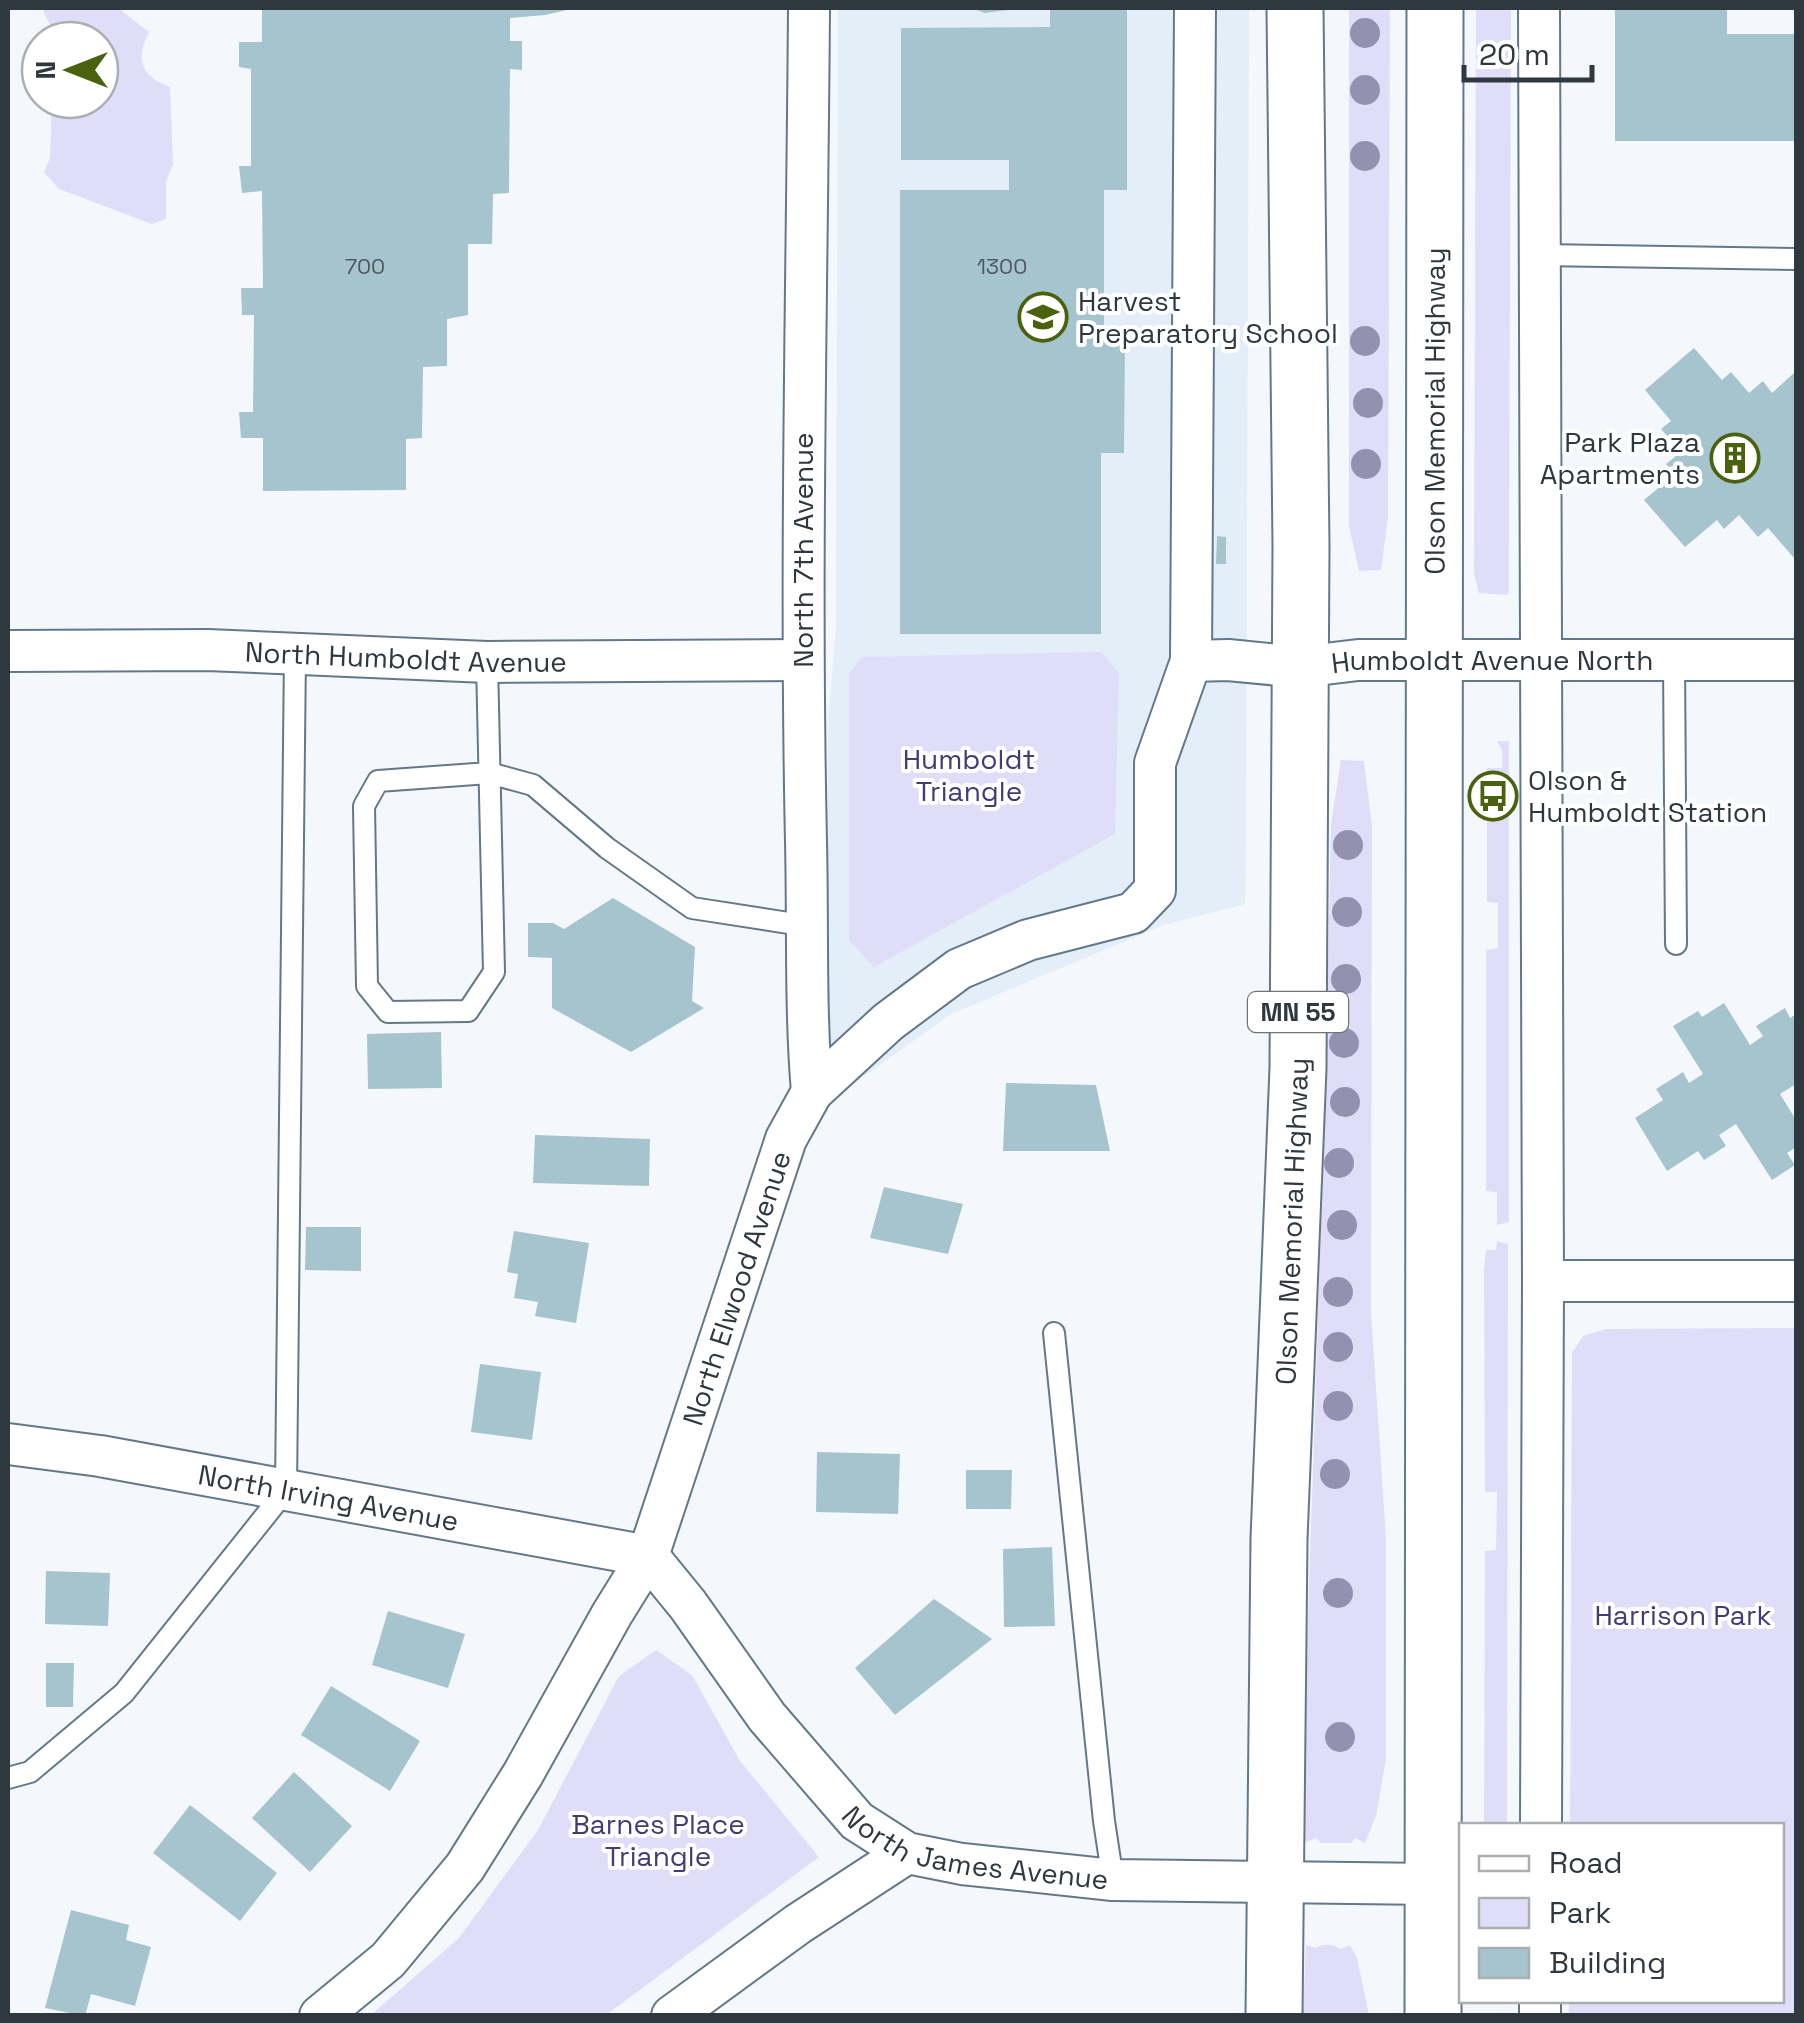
<svg xmlns="http://www.w3.org/2000/svg" width="1804" height="2023" font-family="'Space Grotesk',sans-serif">
	<style>
		.built { fill: #e3eef8 }
		.green { fill: #e0ddf9 }
		.building { fill: #a6c4ce }
		.lines { fill: none; stroke-linecap: round; stroke-linejoin: round }
		.lane-casing { stroke: #637888; stroke-width: 24 }
		.street-casing { stroke: #637888; stroke-width: 44 }
		.primary-casing { stroke: #637888; stroke-width: 59 }
		.lane { stroke: #fff; stroke-width: 20 }
		.street { stroke: #fff; stroke-width: 40 }
		.primary { stroke: #fff; stroke-width: 55 }
		.tree { fill: #9490b0 }
		.labels { text-anchor: middle; dominant-baseline: central; stroke-width: 8; stroke-linejoin: round; paint-order: stroke }
		.number-label { font-size: 22px; fill: #4d5a63 }
		.shield { fill: #fff; stroke: #6d7379; stroke-width: 2.5 }
		.shield-label { font-size: 25px; font-weight: bold; fill: #2f373f }
		.poi-label { font-size: 28px; fill: #2f373f; stroke: #fff; text-anchor: start }
		.street-label { font-size: 28px; fill: #2f373f; stroke: #fff }
		.park-label { font-size: 28px; fill: #453a72; stroke: #fff }
	</style>
	<rect width="100%" height="100%" fill="#f4f8fc"/>
	<polygon class="built" points="838,8 1249,8 1246,866 1245,904 1164,925 951,1014 821,1107 827,975 828,720 836,626"/>
	<g class="green">
		<path d="M42 8H118L149 32C135 59 141 77 170 87L173 164 166 182V219L152 224 59 189 44 172 50 158 52 101 100 100V40H57Z"/>
		<polygon points="1349,8 1390,8 1388,517 1381,570 1359,571 1349,526"/>
		<polygon points="1476,8 1511,8 1509,592 1507,595 1479,593 1474,574"/>
		<polygon points="1101,652 1119,673 1115,834 874,967 849,940 849,674 861,657"/>
		<polygon points="1497,741 1509,741 1509,1222 1497,1225 1497,1192 1486,1191 1486,950 1498,948 1498,903 1487,902 1487,816 1502,815 1502,774 1487,774 1487,768 1502,768 1502,750"/>
		<polygon points="1341,760 1364,761 1372,827 1371,1311 1386,1539 1386,1759 1376,1816 1365,1843 1355,1838 1352,1843 1321,1843 1316,1838 1306,1842 1304,1836 1306,1678 1326,1076 1331,824"/>
		<polygon points="1497,1241 1508,1244 1507,1825 1484,1826 1485,1551 1496,1550 1497,1492 1485,1492 1484,1271 1486,1250 1496,1250"/>
		<polygon points="1796,1328 1796,2015 1569,2015 1569,2001 1782,2000 1782,1826 1570,1825 1572,1353 1583,1336 1606,1329"/>
		<polygon points="656,1650 692,1675 740,1761 819,1857 606,2015 371,2015 459,1938 538,1830 619,1676"/>
		<path d="M1306 1945 1315 1948C1323 1943 1333 1944 1341 1949L1350 1945 1357 1958 1369 2015H1303Z"/>
	</g>
	<g class="building">
		<polygon points="262,8 576,8 545,15 510,18 510,41 522,41 522,70 510,69 509,193 493,194 492,244 468,244 468,315 447,319 447,366 423,367 422,438 406,439 406,490 263,491 263,438 241,438 239,412 253,412 254,315 242,315 241,288 263,288 262,191 242,193 239,166 251,166 251,69 239,67 239,42 262,42"/>
		<polygon points="971,8 1023,8 985,13"/>
		<polygon points="1050,8 1127,8 1127,190 1104,190 1104,342 1125,342 1124,453 1101,453 1101,634 900,634 900,190 1009,190 1009,160 901,160 901,28 1050,27"/>
		<polygon points="1615,8 1727,8 1727,34 1796,34 1796,141 1615,141"/>
		<polygon points="1694,348 1722,380 1731,372 1749,393 1763,381 1772,393 1796,371 1794,558 1768,528 1758,537 1739,515 1724,529 1717,520 1685,547 1644,500 1675,474 1666,464 1681,452 1661,429 1671,421 1645,390"/>
		<polygon points="1217,536 1226,537 1226,564 1216,564"/>
		<rect x="1487" y="783" width="11" height="26"/>
		<polygon points="613,898 695,947 692,1001 704,1008 631,1052 552,1008 552,958 528,957 528,923 553,923 564,929"/>
		<polygon points="1724,1003 1750,1045 1763,1036 1756,1026 1785,1008 1790,1018 1796,1014 1796,1084 1780,1094 1796,1120 1796,1147 1787,1153 1795,1165 1772,1180 1736,1124 1719,1135 1726,1146 1704,1160 1698,1151 1667,1171 1635,1118 1663,1100 1656,1089 1683,1072 1689,1083 1703,1074 1673,1026 1698,1011 1702,1017"/>
		<polygon points="441,1032 442,1088 368,1089 367,1034"/>
		<polygon points="1006,1083 1096,1085 1110,1151 1003,1151"/>
		<polygon points="535,1135 650,1139 649,1186 533,1183"/>
		<polygon points="884,1187 963,1204 948,1254 870,1238"/>
		<polygon points="306,1227 361,1227 361,1271 305,1270"/>
		<polygon points="514,1231 589,1243 576,1323 535,1316 538,1302 514,1298 518,1274 507,1272"/>
		<polygon points="480,1364 541,1372 532,1440 471,1432"/>
		<polygon points="817,1452 900,1454 898,1514 816,1512"/>
		<polygon points="966,1470 1012,1470 1011,1509 966,1509"/>
		<polygon points="1052,1547 1055,1626 1004,1627 1003,1549"/>
		<polygon points="46,1571 110,1573 108,1626 45,1624"/>
		<polygon points="934,1599 992,1639 895,1715 855,1668"/>
		<polygon points="388,1611 465,1634 448,1688 372,1665"/>
		<polygon points="46,1663 74,1663 73,1707 46,1707"/>
		<polygon points="331,1686 420,1741 390,1791 301,1735"/>
		<polygon points="294,1772 352,1826 310,1872 252,1818"/>
		<polygon points="190,1805 277,1873 240,1921 153,1853"/>
		<polygon points="71,1910 129,1925 126,1940 151,1947 135,2006 91,1994 85,2016 45,2008"/>
	</g>
	<g class="lines">
		<g class="lane-casing">
			<g id="lane">
				<polyline points="1540,255 1796,259"/>
				<polyline points="1674,660 1676,944"/>
				<polyline points="487,662 494,972 468,1011 388,1012 367,986 364,806 378,781 489,773 533,785 607,848 692,908 808,926"/>
				<polyline points="1054,1333 1104,1821 1113,1880"/>
				<polyline points="8,1778 30,1772 124,1693 286,1490 295,653"/>
			</g>
		</g>
		<g class="street-casing">
			<g id="street">
				<path d="M809 8C807 286 800 564 806 842 808 926 805 1009 812 1092"/>
				<polyline points="1539,8 1543,1281 1541,1826"/>
				<path id="s1" d="M8 651 207 650 487 662 802 660"/>
				<path id="s2" d="M1191 661 1228 660 1300 667 1358 660H1796"/>
				<polyline points="1543,1281 1796,1281"/>
				<path id="s3" d="M8 1444 100 1456 648 1556"/>
				<path id="s4" d="M648 1556 688 1605 767 1717 857 1821 907 1853 962 1864 1113 1880 1433 1884"/>
				<path id="s5" d="M320 2016 388 1960 465 1867 523 1774 612 1614 648 1556 786 1139 812 1092 888 1022 959 969 1028 940 1133 913 1155 890V763L1191 661 1195 8"/>
				<polyline points="672,2016 798,1924 907,1853"/>
				<polyline points="1540,2016 1540,2000"/>
			</g>
		</g>
		<g class="primary-casing">
			<g id="primary">
				<path id="s6" d="M1274 2016 1279 1539 1298 1068 1301 546 1295 8"/>
				<path id="s7" d="M1433 2016 1435 8"/>
			</g>
		</g>
		<use href="#lane" class="lane"/>
		<use href="#street" class="street"/>
		<use href="#primary" class="primary"/>
	</g>
	<g class="tree">
		<circle cx="1365" cy="33" r="15"/>
		<circle cx="1365" cy="90" r="15"/>
		<circle cx="1365" cy="156" r="15"/>
		<circle cx="1365" cy="341" r="15"/>
		<circle cx="1368" cy="403" r="15"/>
		<circle cx="1366" cy="464" r="15"/>
		<circle cx="1348" cy="845" r="15"/>
		<circle cx="1347" cy="912" r="15"/>
		<circle cx="1346" cy="979" r="15"/>
		<circle cx="1344" cy="1043" r="15"/>
		<circle cx="1345" cy="1102" r="15"/>
		<circle cx="1339" cy="1163" r="15"/>
		<circle cx="1342" cy="1225" r="15"/>
		<circle cx="1338" cy="1292" r="15"/>
		<circle cx="1338" cy="1347" r="15"/>
		<circle cx="1338" cy="1406" r="15"/>
		<circle cx="1335" cy="1474" r="15"/>
		<circle cx="1338" cy="1593" r="15"/>
		<circle cx="1340" cy="1737" r="15"/>
	</g>
	<defs>
		<g id="school-ring" transform="scale(2.5)"><circle r="9.5" fill="#fff" stroke="#4a610e" stroke-width="1.5"/><path d="M0-5L7-2L0 1L-7-2ZM-4 1L0 2.5L4 1V4Q0 6-4 4Z" fill="#4a610e"/></g>
		<g id="building-ring" transform="scale(2.5)"><circle r="9.5" fill="#fff" stroke="#4a610e" stroke-width="1.5"/><path d="M-4-6H4V6H1V3H-1V6H-4ZM-2.5-4.3h1.7v1.8h-1.7ZM.8-4.3h1.7v1.8H.8ZM-2.5-1h1.7V.8h-1.7ZM.8-1h1.7V.8H.8Z" fill="#4a610e"/></g>
		<g id="bus-ring" transform="scale(2.5)"><circle r="9.5" fill="#fff" stroke="#4a610e" stroke-width="1.5"/><path d="M-5-6H5V4H4V6H2V4H-2V6H-4V4H-5ZM-3.5-4V0h7V-4ZM-3.5 1.2v1.5H-2V1.2ZM2 1.2v1.5H3.5V1.2Z" fill="#4a610e"/></g>
	</defs>
	<g fill-rule="evenodd">
		<use href="#school-ring" x="1043" y="317"/>
		<use href="#building-ring" x="1735" y="458"/>
		<use href="#bus-ring" x="1493" y="796"/>
	</g>
	<g class="labels">
		<g class="number-label">
			<text x="365" y="266">700</text>
			<text x="1002" y="266">1300</text>
		</g>
		<rect class="shield" x="1248" y="992" width="100" height="40" rx="8"/>
		<g class="shield-label">
			<text x="1298" y="1012">MN 55</text>
		</g>
		<g class="poi-label">
			<text x="1078" y="301">Harvest<tspan x="1078" dy="32">Preparatory School</tspan></text>
			<text x="1700" y="442" text-anchor="end">Park Plaza<tspan x="1700" dy="32">Apartments</tspan></text>
			<text x="1528" y="780">Olson &amp;<tspan x="1528" dy="32">Humboldt Station</tspan></text>
		</g>
		<g class="street-label">
			<text stroke="none"><textPath href="#s7" startOffset="1605">Olson Memorial Highway</textPath></text>
			<text transform="translate(803 550) rotate(-90)">North 7th Avenue</text>
			<text stroke="none"><textPath href="#s1" startOffset="398">North Humboldt Avenue</textPath></text>
			<text stroke="none"><textPath href="#s2" startOffset="302">Humboldt Avenue North</textPath></text>
			<text stroke="none"><textPath href="#s6" startOffset="795">Olson Memorial Highway</textPath></text>
			<text stroke="none"><textPath href="#s5" startOffset="852">North Elwood Avenue</textPath></text>
			<text stroke="none"><textPath href="#s3" startOffset="325">North Irving Avenue</textPath></text>
			<text stroke="none"><textPath href="#s4" startOffset="462">North James Avenue</textPath></text>
		</g>
		<g class="park-label">
			<text x="969" y="759">Humboldt<tspan x="969" dy="32">Triangle</tspan></text>
			<text x="1683" y="1615">Harrison Park</text>
			<text x="658" y="1824">Barnes Place<tspan x="658" dy="32">Triangle</tspan></text>
		</g>
	</g>
	<rect width="1804" height="2023" fill="none" stroke="#2f373f" stroke-width="20"/>
	<rect x="1459" y="1823" width="325" height="180" fill="#ffffff" stroke="#acafb2" stroke-width="2.5"/>
	<rect x="1479" y="1856" width="50" height="15" fill="#ffffff" stroke="#acafb2" stroke-width="2.5"/>
	<text x="1549" y="1873" font-size="30" fill="#2f373f">Road</text>
	<rect x="1479" y="1898" width="50" height="30" fill="#e0ddf9" stroke="#acafb2" stroke-width="2.5"/>
	<text x="1549" y="1923" font-size="30" fill="#2f373f">Park</text>
	<rect x="1479" y="1948" width="50" height="30" fill="#a6c4ce" stroke="#acafb2" stroke-width="2.5"/>
	<text x="1549" y="1973" font-size="30" fill="#2f373f">Building</text>
	<g transform="translate(70 70) rotate(270)"><circle r="48" fill="#ffffff" stroke="#acafb2" stroke-width="2.5"/>
	<path d="M0-8L18 38L0 25L-18 38Z" fill="#4a610e"/>
	<text y="-15" font-size="28" font-weight="bold" text-anchor="middle" fill="#2f373f">N</text>
	</g>
	<path d="M1464 65v15h128v-15" fill="none" stroke="#2f373f" stroke-width="5"/>
	<text x="1479" y="65" font-size="30" fill="#2f373f" stroke="#ffffff" stroke-width="8" paint-order="stroke">20 m</text>
</svg>
